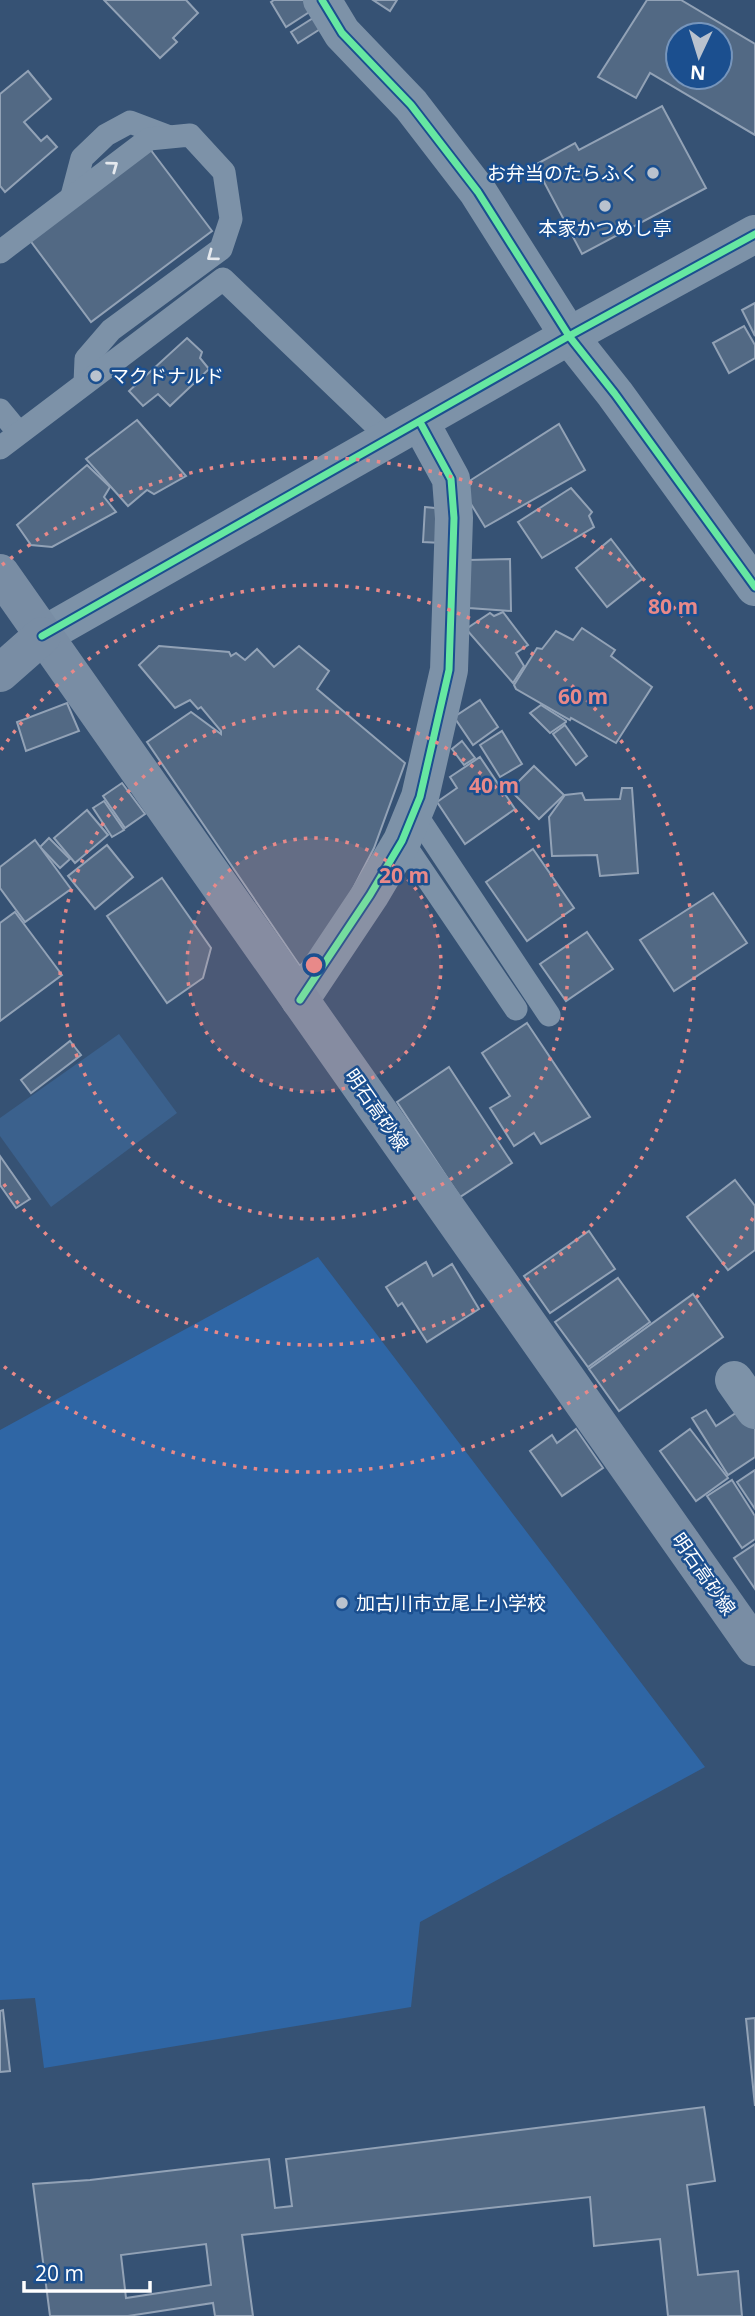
<svg xmlns="http://www.w3.org/2000/svg" width="755" height="2316" font-family="'Open Sans','Noto Sans JP',sans-serif">
	<style>
		.green { fill: #2f66a5 }
		.water { fill: #3b618d }
		.building { fill: #526984; stroke: #92a2b6; stroke-width: 2; fill-rule: evenodd }
		.lines { fill: none; stroke-linecap: round; stroke-linejoin: round }
		.service { stroke: #7d92a8; stroke-width: 23 }
		.minor { stroke: #7d92a8; stroke-width: 38 }
		.tertiary { stroke: #7d92a8; stroke-width: 38 }
		.secondary { stroke: #798da4; stroke-width: 38 }
		.cycleway-casing { stroke: #1b4f8f; stroke-width: 11 }
		.cycleway { stroke: #66e7a1; stroke-width: 7 }
		.oneway { stroke: #e5e9ee }
		.ring { fill: none; stroke: #e88989; stroke-width: 3.5; stroke-dasharray: 3.5 7 }
		.poi-dot { fill: #b9c2ce; stroke: #1b4f8f; stroke-width: 2.5 }
		.labels { text-anchor: middle; dominant-baseline: central; stroke-width: 5; stroke-linejoin: round; paint-order: stroke }
		.poi-label { font-size: 19px; fill: #fff; stroke: #1b4f8f; text-anchor: start }
		.street-label { font-size: 19px; fill: #fff; stroke: #1b4f8f }
		.centre { fill: #e88989; stroke: #1b4f8f; stroke-width: 3.5 }
		.ring-label { font-size: 21px; text-anchor: middle; font-weight: bold; fill: #e88989; stroke: #1b4f8f; stroke-width: 5; stroke-linejoin: round; paint-order: stroke }
	</style>
	<rect width="100%" height="100%" fill="#365274"/>
	<polygon class="green" points="318,1257 705,1767 420,1922 411,2007 44,2068 35,1998 0,2000 0,1430"/>
	<polygon class="water" points="119,1034 177,1113 51,1207 0,1136 0,1118"/>
	<g class="building">
		<polygon points="104,0 186,0 198,13 173,38 177,42 160,58"/>
		<polygon points="274,0 308,0 314,9 286,27 271,2"/>
		<polygon points="373,0 397,0 390,11"/>
		<path d="M647 0H681L755 44V135L650 73 636 98 598 77ZM678 35H720V77H678Z"/>
		<polygon points="318,15 325,26 298,43 291,32"/>
		<polygon points="28,71 51,99 24,122 41,141 47,136 57,147 5,192 0,186 0,94"/>
		<polygon points="662,106 706,188 582,254 535,165 575,143 579,150"/>
		<polygon points="150,149 212,231 91,322 29,239"/>
		<polygon points="755,303 755,336 742,310"/>
		<polygon points="744,326 755,345 755,358 729,373 713,343"/>
		<polygon points="187,338 202,352 200,358 209,369 170,406 158,394 143,406 129,391"/>
		<polygon points="137,420 186,476 154,494 147,490 128,506 86,459"/>
		<polygon points="559,424 585,470 485,527 463,491 471,484 471,480"/>
		<polygon points="87,465 110,487 104,497 116,512 52,547 31,545 17,525"/>
		<polygon points="571,488 592,512 589,516 594,527 542,558 518,522"/>
		<polygon points="425,507 445,509 442,543 423,542"/>
		<polygon points="611,539 642,579 607,607 576,568"/>
		<polygon points="510,559 511,611 469,608 468,560"/>
		<polygon points="503,612 528,645 516,653 524,666 513,683 466,629 490,613 494,616"/>
		<polygon points="582,628 615,650 611,656 652,687 616,743 571,718 570,720 516,689 514,685 537,648 542,649 556,631 573,640"/>
		<polygon points="159,646 229,652 231,656 236,653 245,660 257,649 274,667 299,646 329,671 317,689 405,763 374,848 330,933 300,966 147,742 191,712 221,734 221,731 201,707 198,709 190,700 175,708 139,665"/>
		<polygon points="480,700 498,727 473,745 454,717"/>
		<polygon points="67,703 79,731 26,751 17,722"/>
		<polygon points="541,705 566,721 566,722 550,733 530,713"/>
		<polygon points="565,725 587,756 576,765 553,734"/>
		<polygon points="502,731 522,764 500,777 480,745"/>
		<polygon points="462,741 475,758 464,765 452,749"/>
		<polygon points="480,757 515,809 465,844 437,802 457,788 450,777"/>
		<polygon points="534,766 564,795 539,819 510,790"/>
		<polygon points="122,783 145,814 125,828 103,796"/>
		<polygon points="622,788 632,788 638,873 600,876 597,855 552,856 549,817 565,795 582,793 585,800 620,799"/>
		<polygon points="104,801 124,830 112,837 93,808"/>
		<polygon points="87,810 108,835 75,863 54,838"/>
		<polygon points="49,838 70,859 60,868 40,847"/>
		<polygon points="35,840 71,889 25,922 0,888 0,867"/>
		<polygon points="107,845 133,877 95,909 68,876"/>
		<polygon points="533,849 574,908 527,941 486,882"/>
		<polygon points="162,878 211,948 203,978 167,1003 107,916"/>
		<polygon points="713,893 747,943 674,991 640,940"/>
		<polygon points="15,912 62,975 0,1021 0,923"/>
		<polygon points="587,932 613,969 566,1001 540,964"/>
		<polygon points="527,1023 590,1117 541,1144 534,1133 514,1146 490,1108 510,1096 482,1053"/>
		<polygon points="70,1041 81,1055 31,1093 21,1080"/>
		<polygon points="449,1067 512,1163 460,1197 397,1102"/>
		<polygon points="0,1156 30,1199 16,1208 0,1185"/>
		<polygon points="735,1180 755,1206 755,1250 728,1270 687,1217"/>
		<polygon points="589,1231 615,1269 550,1313 524,1276"/>
		<polygon points="426,1262 433,1276 452,1264 479,1309 427,1342 402,1303 398,1306 386,1287"/>
		<polygon points="618,1278 650,1322 588,1367 555,1322"/>
		<polygon points="693,1294 723,1337 619,1411 589,1369"/>
		<polygon points="745,1407 755,1423 755,1457 728,1475 692,1418 706,1410 716,1426"/>
		<polygon points="576,1429 603,1468 562,1496 530,1451 552,1435 557,1443"/>
		<polygon points="690,1429 728,1478 696,1501 660,1451"/>
		<polygon points="755,1470 755,1509 737,1482"/>
		<polygon points="732,1480 755,1516 755,1539 742,1548 707,1496"/>
		<polygon points="755,1544 755,1589 734,1558"/>
		<polygon points="3,2010 10,2071 0,2072 0,2011"/>
		<polygon points="755,2018 755,2106 746,2019"/>
		<path d="M704 2107 715 2181 687 2185 698 2275 738 2271 742 2316H668L660 2239 594 2246 590 2197 242 2235 253 2316H215L213 2303 128 2316H50L33 2184 90 2180 269 2159 275 2208 292 2206 286 2159ZM206 2244 211 2285 126 2298 121 2255Z"/>
	</g>
	<g class="lines">
		<g class="service">
			<polyline points="72,196 82,158 106,135 130,122 167,136"/>
			<polyline points="0,252 149,139 190,135 224,172 231,219 221,249 111,330 86,359 85,383"/>
			<polyline points="0,410 19,433"/>
			<polyline points="0,448 223,279 390,439"/>
			<polyline points="413,810 549,1015"/>
			<polyline points="402,841 516,1009"/>
		</g>
		<g class="minor">
			<polyline points="322,0 342,33 411,105 478,192 569,336 615,394 755,587"/>
			<polyline points="300,1000 370,895 402,841 420,797 449,670 454,518 451,479 420,422"/>
			<polyline points="734,1380 755,1410"/>
		</g>
		<polyline class="tertiary" points="42,636 569,336 755,234"/>
		<g class="secondary">
			<polyline points="0,573 755,1647"/>
			<polyline points="0,673 42,636"/>
		</g>
		<g class="cycleway-casing">
			<g id="cycleway">
				<polyline points="322,0 342,33 411,105 478,192 569,336 615,394 755,587"/>
				<polyline points="42,636 569,336 755,234"/>
				<polyline points="300,1000 370,895 402,841 420,797 449,670 454,518 451,479 420,422"/>
			</g>
		</g>
		<use href="#cycleway" class="cycleway"/>
	</g>
	<defs><path id="oneway-chevron" d="M-2-3.5L2.5 0L-2 3.5" fill="none" stroke-width="1.6" stroke-linecap="round" stroke-linejoin="round" transform="scale(1.75)"/></defs>
	<g class="oneway">
		<use href="#oneway-chevron" transform="translate(113 166) rotate(-36)"/>
		<use href="#oneway-chevron" transform="translate(212 256) rotate(143)"/>
	</g>
	<circle cx="314" cy="965" r="127" fill="#e88989" fill-opacity=".12"/>
	<g class="ring">
		<circle cx="314" cy="965" r="127"/>
		<circle cx="314" cy="965" r="254"/>
		<path d="M1 750A380 380 0 1 1 1 1180"/>
		<path d="M753 1218A507 507 0 0 1 2 1365M2 565A507 507 0 0 1 753 711"/>
	</g>
	<g class="poi-dot">
		<circle cx="653" cy="173" r="7"/>
		<circle cx="605" cy="206" r="7"/>
		<circle cx="96" cy="376" r="7"/>
		<circle cx="342" cy="1603" r="7"/>
	</g>
	<g class="labels">
		<g class="poi-label">
			<text x="639" y="173" text-anchor="end">お弁当のたらふく</text>
			<text x="605" y="228" text-anchor="middle">本家かつめし亭</text>
			<text x="110" y="376">マクドナルド</text>
			<text x="356" y="1603">加古川市立尾上小学校</text>
		</g>
		<g class="street-label">
			<text transform="translate(377 1110) rotate(55)">明石高砂線</text>
			<text transform="translate(704 1574) rotate(55)">明石高砂線</text>
		</g>
	</g>
	<circle cx="314" cy="965" r="10" class="centre"/>
	<g class="ring-label">
		<text x="673" y="614">80 m</text>
		<text x="583" y="704">60 m</text>
		<text x="494" y="793">40 m</text>
		<text x="404" y="883">20 m</text>
	</g>
	<g transform="translate(699 56) rotate(184)"><circle r="33" fill="#1b4f8f" stroke="#7695bc" stroke-width="2"/>
	<path d="M0-5L12 26L0 18L-12 26Z" fill="#b9c2ce"/>
	<text y="-10" font-size="19" font-weight="bold" text-anchor="middle" fill="#ffffff">N</text>
	</g>
	<path d="M24 2281v10h126v-10" fill="none" stroke="#ffffff" stroke-width="3.5"/>
	<text x="35" y="2281" font-size="21" fill="#ffffff" stroke="#1b4f8f" stroke-width="5" paint-order="stroke">20 m</text>
</svg>
